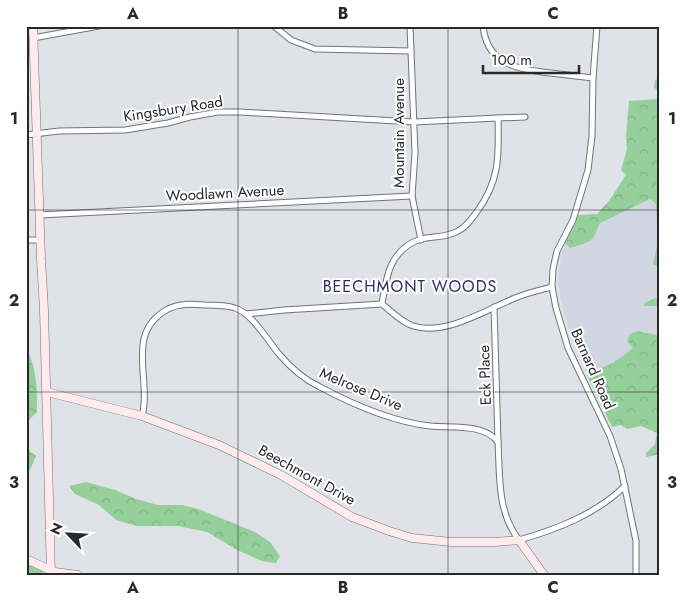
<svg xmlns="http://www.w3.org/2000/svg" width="686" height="601" font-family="Jost,sans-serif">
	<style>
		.built { fill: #d0d7e2 }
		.grass { fill: url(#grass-tufts) }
		.forest { fill: url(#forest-crowns) }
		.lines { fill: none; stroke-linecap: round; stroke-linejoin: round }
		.stream { stroke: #44afdc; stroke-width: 2 }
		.street-casing { stroke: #707377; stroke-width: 7 }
		.secondary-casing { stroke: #707377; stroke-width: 9 }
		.street { stroke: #fff; stroke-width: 5 }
		.secondary { stroke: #ffeaed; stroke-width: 8 }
		.grid { fill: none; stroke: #28292b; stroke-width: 1; stroke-opacity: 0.55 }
		.labels { text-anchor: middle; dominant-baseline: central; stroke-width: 4; stroke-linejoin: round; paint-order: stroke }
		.street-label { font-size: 15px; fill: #28292b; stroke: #fff }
		.neighbourhood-label { font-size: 16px; letter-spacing: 1px; fill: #342c67; stroke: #fff }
		.neatline { fill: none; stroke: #28292b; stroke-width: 2 }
		.grid-label { font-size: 16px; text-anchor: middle; font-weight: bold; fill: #28292b }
	</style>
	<defs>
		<pattern id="grass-tufts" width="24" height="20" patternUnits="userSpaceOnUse" patternTransform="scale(1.25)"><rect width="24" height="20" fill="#95cf9a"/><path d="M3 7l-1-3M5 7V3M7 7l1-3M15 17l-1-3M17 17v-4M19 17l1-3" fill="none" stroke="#80b285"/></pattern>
		<pattern id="forest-crowns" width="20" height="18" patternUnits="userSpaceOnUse" patternTransform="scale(1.25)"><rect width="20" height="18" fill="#95cf9a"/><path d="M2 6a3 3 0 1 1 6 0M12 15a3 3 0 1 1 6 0" fill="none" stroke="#80b285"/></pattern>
	</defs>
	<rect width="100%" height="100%" fill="#dfe3e7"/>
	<polygon class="built" points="650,199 656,204 660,221 660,351 590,381 573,342 561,301 558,283 561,253 568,238 589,230 601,218"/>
	<polygon class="grass" points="26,562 42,570 45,575 26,575"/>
	<g class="forest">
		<path d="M660 78V226L657 224 656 204 650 199 600 223C597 228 596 235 593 238 589 243 576 246 570 248L565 243 579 215 597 214 609 201 626 175 621 170 627 149 626 135 629 101 658 99 659 93 654 87 655 80Z"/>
		<polygon points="660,233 660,267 653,264"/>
		<polygon points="660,296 660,306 644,306 644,303"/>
		<path d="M638 331 660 336V454L646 457V453L655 444 657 433 641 426 627 429 621 425 612 427 587 375C604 367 619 361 633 348L627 341 630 334Z"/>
		<path d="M26 347C37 370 37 387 37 412L26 423Z"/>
		<polygon points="28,450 36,456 30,470 26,472 26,451"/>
		<polygon points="86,482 115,490 136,499 158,505 182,505 201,510 255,532 270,542 280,556 276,563 262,561 237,550 207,532 178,526 137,526 116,520 99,505 75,494 69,486"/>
	</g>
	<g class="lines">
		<polyline class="stream" points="26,573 32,575"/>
		<g class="street-casing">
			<g id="street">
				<polyline points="274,26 291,40 315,49 411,51"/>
				<polyline points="410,26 415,153 412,196 421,240"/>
				<path d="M483 26C487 62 512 68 542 72 559 74 576 76 593 78"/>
				<polyline points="597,26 593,78 592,136 588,170 573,220 557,251 553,269 552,287 556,308 568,348 610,436 621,469 636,541 636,575"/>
				<polyline points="33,38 99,26"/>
				<polyline points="498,118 525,117"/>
				<path d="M26 135 59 131 125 130 168 123 190 117 218 112H240L414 122 498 118C499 156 500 181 476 213 471 220 466 227 458 231 446 238 433 236 421 239 390 249 386 277 382 304 392 312 401 322 413 326 445 336 486 310 515 298 527 293 540 290 552 287"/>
				<polyline points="40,215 412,196"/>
				<polyline points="26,240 40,240"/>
				<polyline points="494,307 498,442"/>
				<polyline points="246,314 284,310 382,304"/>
				<path d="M142 416C152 379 124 333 168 309 180 303 192 304 205 305 215 305 226 305 235 308 252 313 268 341 279 354 290 367 305 380 320 387 352 404 394 422 430 426 452 428 483 423 498 442 500 476 497 512 519 540 558 529 596 514 625 486"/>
			</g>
		</g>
		<g class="secondary-casing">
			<g id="secondary">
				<polyline points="33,26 41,259 44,310 51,575"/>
				<polyline points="47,392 142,416 219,445 281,475 352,517 389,531 412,538 451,542 495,542 519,540 544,575"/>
				<polyline points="26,559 55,572 78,575"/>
			</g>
		</g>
		<use href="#street" class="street"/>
		<use href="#secondary" class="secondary"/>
	</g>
	<path class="grid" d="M238 26V575M448 26V575M26 210H660M26 392H660"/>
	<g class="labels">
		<g class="street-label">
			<text transform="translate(173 109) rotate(-9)">Kingsbury Road</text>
			<text transform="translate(399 133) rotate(-90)">Mountain Avenue</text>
			<text transform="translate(225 193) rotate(-3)">Woodlawn Avenue</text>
			<text transform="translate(593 369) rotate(66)">Barnard Road</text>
			<text transform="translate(485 375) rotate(-92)">Eck Place</text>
			<text transform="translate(361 389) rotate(23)">Melrose Drive</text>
			<text transform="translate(307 475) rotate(29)">Beechmont Drive</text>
		</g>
		<g class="neighbourhood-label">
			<text x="410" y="286">BEECHMONT WOODS</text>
		</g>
	</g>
	<rect width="686" height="601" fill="none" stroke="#ffffff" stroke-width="55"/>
	<g transform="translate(68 534) rotate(295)" stroke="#ffffff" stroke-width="4" paint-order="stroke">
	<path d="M0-4L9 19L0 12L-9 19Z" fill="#28292b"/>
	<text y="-8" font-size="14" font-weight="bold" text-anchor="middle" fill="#28292b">N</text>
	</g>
	<path d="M483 65v8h96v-8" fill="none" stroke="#28292b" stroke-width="2.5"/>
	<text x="491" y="65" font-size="15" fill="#28292b" stroke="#ffffff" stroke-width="4" paint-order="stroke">100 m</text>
	<rect x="28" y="28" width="630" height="546" class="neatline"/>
	<g class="grid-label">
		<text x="133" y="19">A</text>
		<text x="343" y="19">B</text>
		<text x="553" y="19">C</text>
		<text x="14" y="124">1</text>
		<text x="672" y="124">1</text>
		<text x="14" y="306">2</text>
		<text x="672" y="306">2</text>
		<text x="14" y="488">3</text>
		<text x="672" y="488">3</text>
		<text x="133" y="593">A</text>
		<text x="343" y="593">B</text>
		<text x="553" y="593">C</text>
	</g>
</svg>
